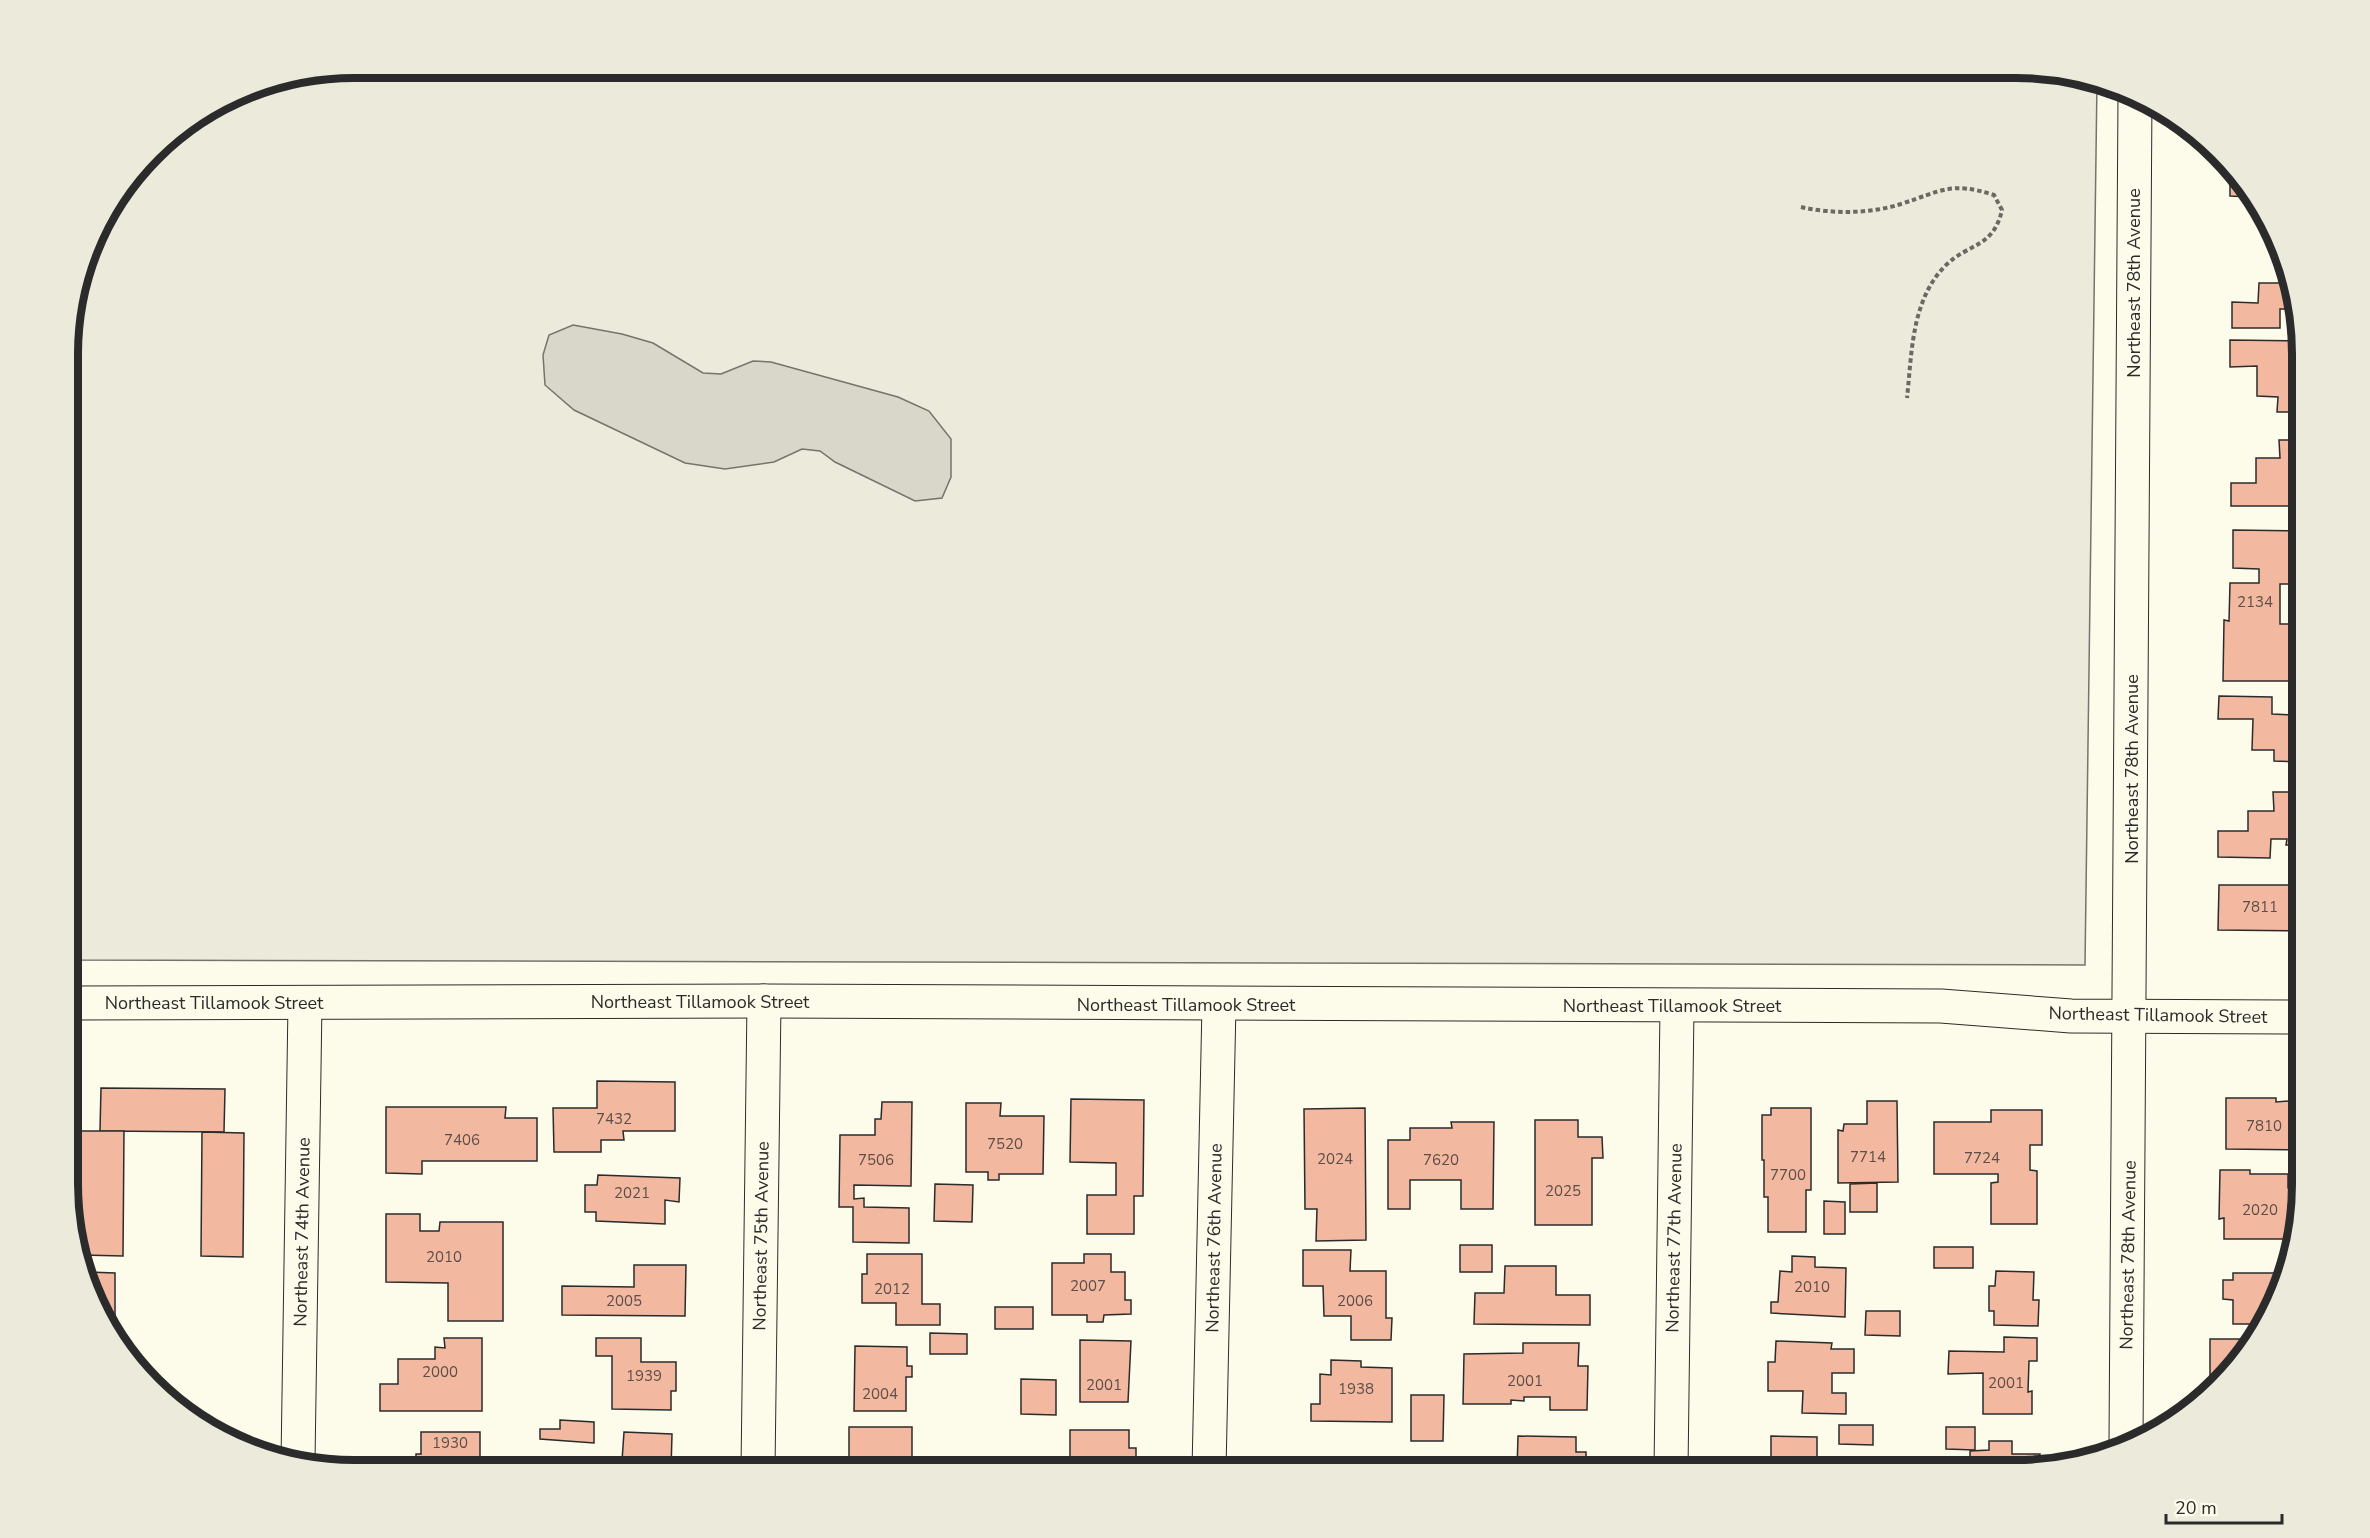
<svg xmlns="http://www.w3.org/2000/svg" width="2370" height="1538" font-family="'Nunito Sans',sans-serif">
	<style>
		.green { fill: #ecebdb; stroke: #74746e; stroke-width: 1.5 }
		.water { fill: #d8d7c9; stroke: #74746e; stroke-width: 1.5 }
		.building { fill: #f2b8a0; stroke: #2b2b2b; stroke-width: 1.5 }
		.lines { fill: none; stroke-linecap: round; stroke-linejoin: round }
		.minor-casing { stroke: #2b2b2b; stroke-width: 35 }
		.tertiary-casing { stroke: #2b2b2b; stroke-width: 35 }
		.path { stroke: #6a6964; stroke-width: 4; stroke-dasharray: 4.5 3; stroke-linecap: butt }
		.minor { stroke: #fdfbea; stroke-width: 33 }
		.tertiary { stroke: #fdfbea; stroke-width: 33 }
		.labels { text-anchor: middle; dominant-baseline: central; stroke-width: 4.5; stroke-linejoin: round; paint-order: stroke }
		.number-label { font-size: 15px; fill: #5d4e48 }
		.street-label { font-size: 18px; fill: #2b2b2b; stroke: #fdfbea }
		.rim { fill: none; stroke: #2b2b2b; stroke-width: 8 }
	</style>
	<rect width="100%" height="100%" fill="#fdfbea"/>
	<polygon class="green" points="354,68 2016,68 2097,81 2085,965 70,960 70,317 97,227 165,139 245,89"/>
	<polygon class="water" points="573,325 622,334 653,343 703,373 721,374 753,361 771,362 898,397 929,411 951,439 951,477 942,498 915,501 835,462 820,451 802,449 774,462 725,469 685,463 574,410 545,385 543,355 549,335"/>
	<g class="building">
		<polygon points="2230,175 2251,197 2230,196"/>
		<polygon points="2260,207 2264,211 2268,223 2260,223"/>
		<polygon points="2282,271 2294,309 2280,309 2280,328 2232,328 2232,302 2258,303 2259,283 2282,283"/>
		<polygon points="2230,340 2302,341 2302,412 2277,412 2278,397 2257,396 2257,366 2230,367"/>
		<polygon points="2279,440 2302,440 2302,493 2295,493 2294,506 2231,506 2231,483 2256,483 2256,458 2280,458"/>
		<polygon points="2233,530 2302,531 2302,584 2280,584 2280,624 2302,624 2302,671 2297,671 2296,681 2223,681 2224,620 2229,621 2230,583 2259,583 2259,569 2233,568"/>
		<polygon points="2219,696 2272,697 2272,714 2292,715 2292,706 2302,706 2302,762 2274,761 2274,750 2252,750 2253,719 2218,719"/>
		<polygon points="2273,792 2302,792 2300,845 2286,845 2287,839 2271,839 2270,858 2218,857 2218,831 2248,831 2248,811 2274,811"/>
		<polygon points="2219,885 2302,885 2302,931 2218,930"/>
		<polygon points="597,1081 675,1082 675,1131 623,1131 624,1140 601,1140 601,1152 554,1152 553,1108 597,1108"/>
		<polygon points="101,1088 225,1089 224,1132 100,1131"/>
		<polygon points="2226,1098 2276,1098 2276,1102 2302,1100 2302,1150 2226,1149"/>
		<polygon points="1071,1099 1144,1100 1143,1196 1134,1196 1134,1234 1087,1234 1087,1195 1116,1195 1116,1163 1070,1162"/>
		<polygon points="1867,1101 1897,1101 1898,1182 1838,1183 1838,1130 1843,1131 1844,1124 1867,1124"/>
		<polygon points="882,1102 912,1102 911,1186 854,1185 854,1199 864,1198 864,1207 909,1208 909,1243 853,1242 853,1207 839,1207 840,1135 875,1135 875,1119 881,1119"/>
		<polygon points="966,1103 1001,1103 1000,1116 1044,1116 1043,1174 999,1174 999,1180 988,1180 988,1172 966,1172"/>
		<polygon points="386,1107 506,1107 505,1118 537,1118 537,1161 422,1161 422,1174 386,1173"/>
		<polygon points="1365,1108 1366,1240 1316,1241 1317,1209 1305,1209 1304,1109"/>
		<polygon points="1771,1108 1811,1108 1811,1190 1806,1190 1806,1232 1768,1232 1768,1197 1764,1197 1764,1160 1762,1160 1762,1115 1771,1115"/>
		<polygon points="1991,1110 2042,1110 2042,1145 2030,1145 2030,1170 2037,1171 2037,1224 1991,1224 1991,1183 1998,1182 1998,1174 1934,1174 1934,1122 1991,1122"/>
		<polygon points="1535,1120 1578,1120 1578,1137 1602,1137 1603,1158 1592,1158 1592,1225 1535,1225"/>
		<polygon points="1451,1122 1494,1122 1493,1209 1461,1209 1461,1180 1410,1180 1410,1209 1388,1209 1388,1140 1410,1140 1410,1128 1452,1128"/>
		<polygon points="81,1131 124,1131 123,1256 82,1255 80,1250"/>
		<polygon points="202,1132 244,1133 243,1257 201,1256"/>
		<polygon points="2220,1170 2250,1170 2250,1174 2288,1174 2288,1188 2293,1189 2293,1197 2302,1198 2296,1232 2285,1232 2285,1239 2224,1239 2224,1218 2219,1219"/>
		<polygon points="598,1175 680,1178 679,1202 665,1200 665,1224 596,1221 596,1212 585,1212 585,1185 597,1185"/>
		<polygon points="1877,1183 1877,1212 1850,1212 1850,1184"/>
		<polygon points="935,1184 973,1185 972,1222 934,1221"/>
		<polygon points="1824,1201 1845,1202 1845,1234 1824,1234"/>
		<polygon points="386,1214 420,1214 420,1231 439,1231 440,1222 503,1222 503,1321 448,1321 448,1283 386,1282"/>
		<rect x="1460" y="1245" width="32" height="27"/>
		<rect x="1934" y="1247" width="39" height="21"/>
		<polygon points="1303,1250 1351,1250 1350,1271 1386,1271 1386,1318 1392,1318 1391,1340 1351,1340 1351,1316 1324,1316 1323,1286 1303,1286"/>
		<polygon points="867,1254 922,1254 922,1304 940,1304 940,1325 896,1325 896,1303 862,1303 862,1274 867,1274"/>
		<polygon points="1084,1254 1111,1254 1111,1272 1125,1272 1125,1300 1131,1300 1131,1314 1104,1315 1103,1322 1087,1322 1087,1315 1052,1315 1052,1263 1084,1263"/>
		<polygon points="1792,1256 1815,1257 1815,1267 1846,1268 1845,1317 1771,1313 1771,1302 1778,1302 1780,1271 1792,1272"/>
		<polygon points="634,1265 686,1265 685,1316 562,1315 562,1286 634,1287"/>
		<polygon points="1505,1266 1556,1266 1556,1295 1590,1295 1590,1325 1474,1324 1475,1293 1504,1293"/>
		<polygon points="1996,1271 2034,1272 2033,1300 2039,1300 2038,1326 1994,1325 1994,1311 1989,1311 1989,1286 1995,1286"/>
		<polygon points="87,1272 115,1273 115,1336 106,1327"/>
		<polygon points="2233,1273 2288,1273 2263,1324 2233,1324 2233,1300 2223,1299 2223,1280 2233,1280"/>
		<rect x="995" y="1307" width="38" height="22"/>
		<polygon points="1866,1311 1900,1311 1900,1336 1865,1335"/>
		<polygon points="930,1333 967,1334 967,1354 930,1354"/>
		<polygon points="2004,1337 2037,1338 2037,1361 2029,1361 2028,1392 2032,1391 2032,1414 1983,1414 1983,1373 1948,1374 1949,1351 2004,1352"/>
		<polygon points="444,1338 482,1338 482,1411 380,1411 380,1384 398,1384 398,1359 435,1359 435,1347 445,1348"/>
		<polygon points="596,1338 641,1338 641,1362 676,1362 676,1391 671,1391 671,1410 612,1409 612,1356 596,1356"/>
		<polygon points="2210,1339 2256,1339 2210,1384"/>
		<polygon points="1080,1340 1131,1341 1128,1402 1080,1402"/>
		<polygon points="1776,1341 1832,1343 1831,1349 1854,1349 1854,1373 1832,1373 1832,1393 1846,1393 1846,1414 1802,1413 1803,1391 1768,1391 1768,1362 1775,1362"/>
		<polygon points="1523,1343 1579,1343 1578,1366 1588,1366 1587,1410 1550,1410 1550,1397 1524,1397 1524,1401 1511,1400 1511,1404 1463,1404 1464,1354 1523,1353"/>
		<polygon points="855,1346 907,1347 907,1366 912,1366 912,1377 906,1377 906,1411 854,1411"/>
		<polygon points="1331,1360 1361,1361 1361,1367 1392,1368 1392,1422 1311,1421 1311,1404 1320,1404 1320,1374 1331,1375"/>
		<polygon points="1021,1379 1056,1380 1056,1415 1021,1414"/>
		<polygon points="1411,1395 1444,1395 1443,1441 1411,1441"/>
		<polygon points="560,1420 594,1422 594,1443 540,1439 540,1429 560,1429"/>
		<polygon points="1839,1425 1873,1425 1873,1445 1839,1444"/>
		<rect x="849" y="1427" width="63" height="43"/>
		<polygon points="1946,1427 1975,1427 1975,1450 1946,1449"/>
		<polygon points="1070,1430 1129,1430 1129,1448 1136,1448 1136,1470 1070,1470"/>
		<polygon points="421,1432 480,1432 480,1457 497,1457 497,1470 416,1470 416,1454 421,1454"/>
		<polygon points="624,1432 672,1434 671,1470 603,1470 603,1461 622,1461"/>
		<polygon points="1518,1436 1576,1437 1576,1452 1586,1452 1586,1470 1517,1470"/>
		<polygon points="1771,1436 1817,1437 1817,1457 1837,1457 1837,1470 1771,1470"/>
		<polygon points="1989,1441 2012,1441 2012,1454 2040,1454 2038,1469 1970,1470 1970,1451 1989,1450"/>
		<polygon points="1341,1460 1340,1470 1313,1470 1313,1461"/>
	</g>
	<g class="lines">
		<g class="minor-casing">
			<g id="minor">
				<polyline points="2126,1442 2135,96"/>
				<polyline points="758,1470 764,1001"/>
				<polyline points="1209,1470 1219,1005"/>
				<polyline points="1671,1470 1677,1007"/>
			</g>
		</g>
		<g class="tertiary-casing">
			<g id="tertiary">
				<polyline points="70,1003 764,1001 1941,1006 2071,1016 2302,1017"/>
				<polyline points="298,1461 305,1003"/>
			</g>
		</g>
		<path class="path" d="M1801 207C1832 214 1870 214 1901 204 1941 191 1951 181 1994 195L2002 210C1993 249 1969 242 1945 266 1911 301 1912 353 1907 398"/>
		<use href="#minor" class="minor"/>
		<use href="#tertiary" class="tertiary"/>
	</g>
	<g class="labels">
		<g class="number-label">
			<text x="2255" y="602">2134</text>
			<text x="2260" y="907">7811</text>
			<text x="614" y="1119">7432</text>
			<text x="2264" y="1126">7810</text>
			<text x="462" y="1140">7406</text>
			<text x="1005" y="1144">7520</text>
			<text x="1868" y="1157">7714</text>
			<text x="1982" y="1158">7724</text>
			<text x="1335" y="1159">2024</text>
			<text x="876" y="1160">7506</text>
			<text x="1441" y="1160">7620</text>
			<text x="1788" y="1175">7700</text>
			<text x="1563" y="1191">2025</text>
			<text x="632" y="1193">2021</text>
			<text x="2260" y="1210">2020</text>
			<text x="444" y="1257">2010</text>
			<text x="1088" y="1286">2007</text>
			<text x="1812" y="1287">2010</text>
			<text x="892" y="1289">2012</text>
			<text x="624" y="1301">2005</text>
			<text x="1355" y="1301">2006</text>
			<text x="440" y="1372">2000</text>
			<text x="644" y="1376">1939</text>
			<text x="1525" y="1381">2001</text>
			<text x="2006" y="1383">2001</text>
			<text x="1104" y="1385">2001</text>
			<text x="1356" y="1389">1938</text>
			<text x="880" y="1394">2004</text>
			<text x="450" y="1443">1930</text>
		</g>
		<g class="street-label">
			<text transform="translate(2134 283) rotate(-90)">Northeast 78th Avenue</text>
			<text transform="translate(2132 769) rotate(-90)">Northeast 78th Avenue</text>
			<text x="700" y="1002">Northeast Tillamook Street</text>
			<text x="214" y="1003">Northeast Tillamook Street</text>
			<text x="1186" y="1005">Northeast Tillamook Street</text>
			<text x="1672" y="1006">Northeast Tillamook Street</text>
			<text transform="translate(2158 1015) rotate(1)">Northeast Tillamook Street</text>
			<text transform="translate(302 1232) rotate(-89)">Northeast 74th Avenue</text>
			<text transform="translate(761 1236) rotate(-89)">Northeast 75th Avenue</text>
			<text transform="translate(1214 1238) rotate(-89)">Northeast 76th Avenue</text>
			<text transform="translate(1674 1238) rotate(-89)">Northeast 77th Avenue</text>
			<text transform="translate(2128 1255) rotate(-89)">Northeast 78th Avenue</text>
		</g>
	</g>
	<path d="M0 0H2370V1538H0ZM354 78H2016A276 276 0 0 1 2292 354V1184A276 276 0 0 1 2016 1460H354A276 276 0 0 1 78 1184V354A276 276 0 0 1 354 78Z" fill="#eceadb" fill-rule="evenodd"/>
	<path class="rim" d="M354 78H2016A276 276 0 0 1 2292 354V1184A276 276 0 0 1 2016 1460H354A276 276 0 0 1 78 1184V354A276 276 0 0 1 354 78Z"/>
	<path d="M2166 1514v9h116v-9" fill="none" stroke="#2b2b2b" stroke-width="3"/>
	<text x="2175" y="1514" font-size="18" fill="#2b2b2b" stroke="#fdfbea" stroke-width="4.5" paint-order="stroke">20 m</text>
</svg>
